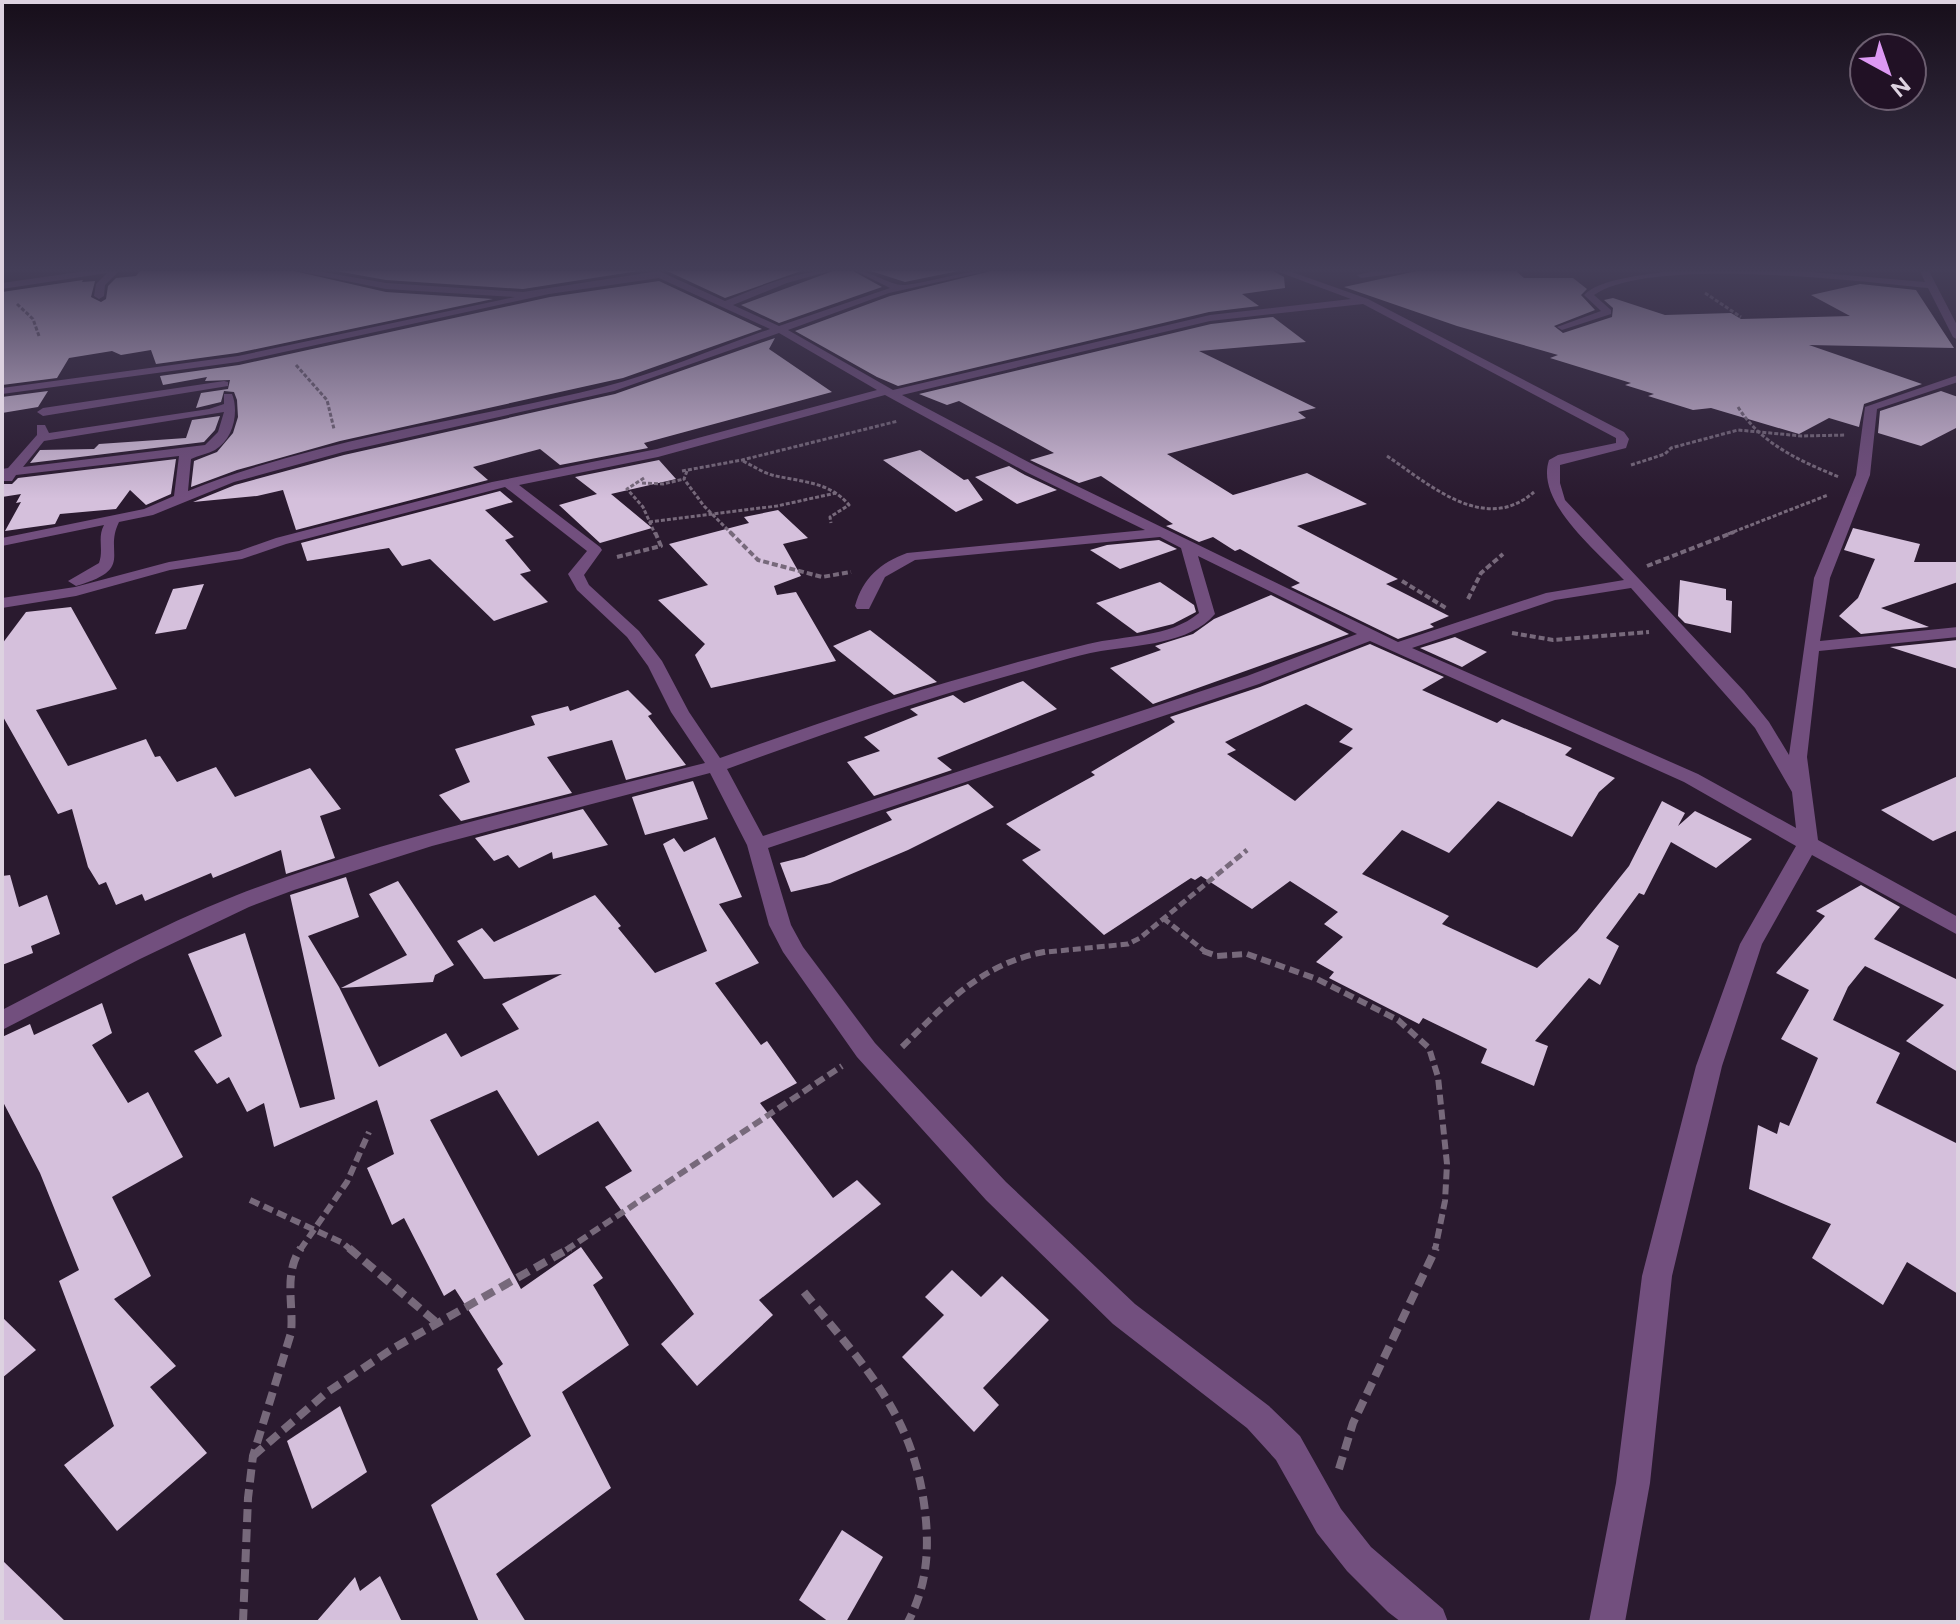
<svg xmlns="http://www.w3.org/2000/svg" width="1960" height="1624" font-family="Figtree,sans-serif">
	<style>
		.building { fill: #d5c0dc; fill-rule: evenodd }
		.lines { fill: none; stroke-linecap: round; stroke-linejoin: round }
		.path-far4 { stroke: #77697b; stroke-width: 3; stroke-dasharray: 4 2; stroke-linecap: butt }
		.path-far3 { stroke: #77697b; stroke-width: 4; stroke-dasharray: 6 3; stroke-linecap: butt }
		.path-far2 { stroke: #77697b; stroke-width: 5; stroke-dasharray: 8 4; stroke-linecap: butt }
		.path-far1 { stroke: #77697b; stroke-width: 6; stroke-dasharray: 10 5; stroke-linecap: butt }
		.path { stroke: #77697b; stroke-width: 8; stroke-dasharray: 13 7; stroke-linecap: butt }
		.minor { fill: #724f7e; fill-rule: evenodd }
	</style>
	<rect width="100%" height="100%" fill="#2a1a2f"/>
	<g class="building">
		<polygon points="140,271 294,271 386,292 493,299 237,353 156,364 151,350 121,355 112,351 69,358 57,378 2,385 2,292 83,280 82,282 95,281 91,297 101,302 106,299 108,286 116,278 136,276"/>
		<polygon points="336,271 638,271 523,289 386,280"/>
		<polygon points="667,271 801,271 725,298"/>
		<polygon points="833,271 853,271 882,287 779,323 741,305"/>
		<polygon points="871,271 958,271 905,282"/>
		<polygon points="991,271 1273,271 1284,277 1285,288 1242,294 1259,306 1209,312 898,386 877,377 795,331 890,296"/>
		<polygon points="1417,271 1516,271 1524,278 1573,278 1587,289 1581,295 1595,310 1554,326 1563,333 1612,317 1613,308 1604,300 1613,298 1665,315 1731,313 1741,319 1850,316 1811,295 1860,284 1916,290 1954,348 1809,345 1922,384 1864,404 1859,427 1829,418 1799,434 1711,408 1693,410 1648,396 1654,394 1625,385 1631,383 1550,358 1558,355 1457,326 1344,287"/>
		<polygon points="659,281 762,329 623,378 340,441 237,470 191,487 194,461 217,452 233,433 238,417 237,400 234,392 224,391 221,402 196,408 201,393 228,389 230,380 205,381 207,377 163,385 160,376 239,365 550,297"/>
		<polygon points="1273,317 1306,342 1199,351 1316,408 1298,412 1306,418 1167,454 1233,495 1307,473 1367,504 1297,526 1398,579 1386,584 1449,616 1430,624 1434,627 1398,639 1291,587 1300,583 1240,549 1235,551 1213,537 1199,542 1166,526 1173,524 1101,476 1079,483 1030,460 1054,453 959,401 947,405 919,394 1211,324"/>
		<polygon points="775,338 769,349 832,392 644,443 648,448 560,465 540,449 473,467 488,480 296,530 283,490 257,496 193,502 235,485 344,455 615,394"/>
		<polygon points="48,391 38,407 2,413 2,397"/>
		<polygon points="1941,391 1958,397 1958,427 1921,446 1878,433 1880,411"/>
		<polygon points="220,416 215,430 204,442 30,463 40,450 94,449 99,444 186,438 192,420"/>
		<polygon points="920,450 964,480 968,479 983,500 956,512 883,460"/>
		<polygon points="176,459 171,494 146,505 130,490 116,509 60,514 55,524 5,531 21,502 16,503 21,494 2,497 2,484 12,484 18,478"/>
		<polygon points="659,460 676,479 611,494 652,528 600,543 559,505 597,494 575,477"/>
		<polygon points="1009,466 1025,475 1057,490 1017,504 975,477"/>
		<polygon points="500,491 513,502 485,510 514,537 505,540 531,571 520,574 548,602 494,621 430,559 402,566 389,548 307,561 301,543"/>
		<polygon points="778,510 808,538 783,544 801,576 774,586 777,595 796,592 836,661 711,688 695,655 705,644 658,600 708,585 669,544 749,523 744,517"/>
		<polygon points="1853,528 1920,544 1914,562 1958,562 1958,582 1881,608 1929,627 1861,634 1839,616 1858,598 1875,559 1844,550"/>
		<polygon points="1159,540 1177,549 1120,569 1090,550 1107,545"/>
		<polygon points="1680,580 1726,589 1726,600 1732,601 1731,633 1685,623 1678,616"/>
		<polygon points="1160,582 1194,605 1196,612 1173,624 1137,633 1096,603"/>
		<polygon points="204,584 186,629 155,634 173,589"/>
		<polygon points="1271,595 1349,634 1153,704 1110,668 1161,650 1155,646 1193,634 1214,619"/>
		<polygon points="71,607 117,689 36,710 68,766 146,739 155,757 160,756 177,782 216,767 235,797 310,768 341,809 320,816 335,858 286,874 281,850 213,878 211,873 145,901 142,894 116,905 106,882 99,885 88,867 72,809 58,814 2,715 2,644 26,612"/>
		<polygon points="870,630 937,682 894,695 833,646"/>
		<polygon points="1455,637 1487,652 1462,667 1420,648"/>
		<polygon points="1958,640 1958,669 1890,647"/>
		<path d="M1370 644 1444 677 1422 690 1497 723 1502 719 1572 748 1565 755 1615 778 1599 792 1572 837 1498 801 1449 853 1402 830 1362 874 1449 916 1442 924 1537 968 1577 931 1629 866 1662 801 1685 813 1678 826 1695 811 1752 839 1716 868 1671 842 1644 895 1639 893 1606 938 1619 946 1600 985 1589 978 1535 1041 1548 1046 1534 1086 1481 1063 1487 1049 1423 1018 1419 1024 1329 978 1334 972 1316 962 1343 937 1324 924 1338 912 1290 881 1252 909 1201 876 1195 880 1191 878 1104 935 1022 860 1041 850 1006 824 1095 775 1091 772 1175 722 1170 717 1260 687ZM1306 704 1353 729 1339 742 1353 748 1295 801 1227 754 1236 750 1225 742Z"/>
		<polygon points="1023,681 1057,709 937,758 952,770 874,796 847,762 880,751 864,737 918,715 910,709 953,695 964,703"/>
		<polygon points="628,690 652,714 648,716 686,765 626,780 612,740 547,757 572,793 461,821 439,795 470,782 455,749 535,725 531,716 568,706 570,711"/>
		<polygon points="1958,776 1958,830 1933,841 1881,810"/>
		<polygon points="693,781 708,819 645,835 632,797"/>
		<polygon points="968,784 994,807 908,850 830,883 791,892 780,863 804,857 892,820 886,812"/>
		<polygon points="583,809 608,845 553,859 552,852 519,868 508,855 494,861 475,838"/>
		<polygon points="715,837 742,897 719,904 759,963 715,983 761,1045 767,1041 797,1083 760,1103 833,1198 857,1180 881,1204 759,1300 773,1315 697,1386 661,1344 694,1314 605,1187 632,1171 598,1121 538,1156 497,1090 430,1120 521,1289 581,1247 603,1278 593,1285 629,1345 562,1392 611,1488 496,1574 526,1622 479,1622 431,1505 531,1436 497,1369 503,1364 455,1289 444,1296 404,1218 392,1225 367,1168 394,1154 377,1100 274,1147 264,1103 247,1112 229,1077 217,1084 194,1051 222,1036 188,954 245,933 300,1108 335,1099 290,895 346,877 359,917 308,936 339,987 379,1067 446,1033 461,1057 519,1029 502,1004 562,974 484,979 457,941 482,928 494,942 595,895 621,926 618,928 655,973 707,951 663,844 674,838 684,852"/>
		<polygon points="10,875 19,907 47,895 60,934 31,946 33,953 2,965 2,876"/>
		<polygon points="398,881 454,965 435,975 433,982 341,988 407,955 369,894"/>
		<polygon points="1861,885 1900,907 1874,939 1958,980 1958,1072 1906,1041 1944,1005 1865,966 1848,987 1833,1020 1900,1053 1876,1103 1958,1144 1958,1294 1907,1262 1883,1305 1812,1258 1831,1224 1749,1189 1758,1125 1777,1134 1780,1122 1789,1126 1818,1058 1781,1039 1809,990 1776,973 1825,916 1816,911"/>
		<polygon points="102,1003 112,1033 92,1045 128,1103 148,1092 183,1157 112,1197 151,1276 114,1299 176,1366 150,1387 207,1453 117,1531 64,1465 114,1426 59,1281 79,1270 40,1173 2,1100 2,1037 30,1024 34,1035"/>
		<polygon points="952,1270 981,1297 1002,1276 1049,1320 983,1388 999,1405 974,1432 902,1357 944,1315 925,1297"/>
		<polygon points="2,1317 36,1350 2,1378"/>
		<polygon points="340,1406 367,1472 312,1509 287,1441"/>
		<polygon points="842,1530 883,1557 846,1622 829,1622 799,1600"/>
		<polygon points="2,1560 66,1622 2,1622"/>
		<polygon points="380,1576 402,1622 316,1622 355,1577 360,1591"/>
	</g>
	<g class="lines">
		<g class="path-far4">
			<polyline points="1705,293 1741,317"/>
			<polyline points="17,304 33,319 39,336"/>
			<polyline points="296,365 327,400 334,429"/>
			<path d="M1738 407C1761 444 1800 461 1839 477"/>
			<path d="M1387 456C1430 485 1485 535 1534 492"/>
			<path d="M743 461C753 466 762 472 772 475 800 482 829 481 849 505L830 517 831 523"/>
			<polyline points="1631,465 1665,454 1671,448 1738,430 1802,436 1846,435"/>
			<polyline points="682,471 742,460 898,421"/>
			<polyline points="687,471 684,479 704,506 732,534"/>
			<polyline points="644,478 627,489 643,507 655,534"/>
			<polyline points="642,483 663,484 684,479"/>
			<polyline points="649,522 777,506 836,493"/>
			<polyline points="1728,534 1828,495"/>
		</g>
		<g class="path-far3">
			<polyline points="730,532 758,560 822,577 851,572"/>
			<polyline points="617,557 661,546 655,532"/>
			<polyline points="1647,566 1734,532"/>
			<polyline points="1402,581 1446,608"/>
			<polyline points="1468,599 1481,573 1503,554"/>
			<polyline points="1512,633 1553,640 1649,632"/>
		</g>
		<g class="path-far2">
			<polyline points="1163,918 1207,953"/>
			<polyline points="1037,953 1128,944 1140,938 1247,850"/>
		</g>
		<g class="path-far1">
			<polyline points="1203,951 1217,956 1247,954 1317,979 1398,1020 1429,1048 1438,1077 1447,1164 1445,1201 1435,1250"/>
			<path d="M902 1047C949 1001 981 963 1049 951"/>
			<polyline points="250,1200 343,1243 351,1250"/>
			<polyline points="300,1250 347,1182 369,1132"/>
			<polyline points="566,1250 842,1066"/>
		</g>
		<g class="path">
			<polyline points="349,1248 437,1323"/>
			<path d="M804 1292C866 1369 917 1417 926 1521 929 1558 925 1589 908 1622"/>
			<polyline points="253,1456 326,1393 392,1349 570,1248"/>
			<polyline points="1339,1469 1353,1423 1436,1248"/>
			<path d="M243 1622 248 1498 253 1456 291 1333C294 1304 283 1274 301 1248"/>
		</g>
		<g class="minor">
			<polygon points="86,271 119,271 105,285 104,296 99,299 94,296 96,284 107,273 2,289 2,283"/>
			<path d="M297 271H317L386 283 523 292 659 271 725 301C759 288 793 271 830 271L787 283 733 305 779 326 890 288 856 271C873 271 889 286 905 285 933 282 959 271 988 271L889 293 788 330 893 390 1210 315 1351 299 1276 271H1289L1368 299 1624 432 1629 439 1626 448 1560 465V483L1565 500 1744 691 1769 722 1789 755 1814 578 1856 475 1865 407 1958 375V382L1877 409 1870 475 1830 578 1820 641 1958 627V637L1819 651 1807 757 1818 840 1958 917V935L1812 855 1762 944 1722 1066 1672 1276 1650 1483 1625 1622H1589L1616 1483 1642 1276 1696 1066 1740 944 1796 846 1684 782 1370 641 1259 684 768 848 791 925 803 947 875 1043 1006 1182 1135 1304 1269 1406 1300 1436 1341 1509 1371 1547 1443 1609 1448 1622H1401L1388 1612 1347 1571 1317 1533 1276 1460 1247 1428 1113 1324 986 1200 857 1057 783 952 769 925 747 845 710 773 432 846 294 890 249 907 140 959 2 1030V1010C79 970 156 927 237 895 388 837 548 803 705 763L671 712 648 666 627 637 577 590 568 574 587 551 505 487 286 544 242 559 170 570 76 596 2 608V598L75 587 169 562 239 551 276 538 492 482 657 449 877 390 779 333 614 391 343 452 234 482 153 515 119 522C103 554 136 569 76 586L68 581 99 563C104 549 97 538 104 525L2 546V538L144 509 174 496 179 456 16 475 12 481H2V469L8 468 37 435V425H45L49 433 209 409 224 404V394H232C239 411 234 439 215 450 208 454 199 455 191 459L188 491C320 438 466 421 603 387 659 373 715 348 770 329L659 278 549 294 238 362 2 394V388L238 356 515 297 386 289ZM1363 304 1616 438V443L1558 455 1549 460C1535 502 1597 551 1624 580L1546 593 1398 642 1036 466 902 395 1210 321ZM885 395 1026 472 1145 530 907 553C880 563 863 578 855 606L857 609H869L885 577 915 560 1160 537 1181 548 1199 613C1169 638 1125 635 1088 644 1051 653 1013 663 976 674 889 698 805 728 720 758L689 712 662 661 639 631 589 585 584 575 602 550 600 547 519 485 658 457ZM224 412 218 432 205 445 23 467 44 441ZM1198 556 1357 634 1247 676 763 836 727 769C823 734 919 700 1018 673 1045 666 1073 656 1101 651 1137 645 1190 644 1215 614ZM1631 588 1755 728 1792 792 1796 828 1698 774 1412 648 1555 600Z"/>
			<polygon points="1374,271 1414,271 1361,278 1357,275"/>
			<path d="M1670 271H1799L1925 282 1920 271H1929L1958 327V340L1953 337 1928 288C1858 281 1649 256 1594 295L1611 310V314L1562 330 1557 327 1601 311 1584 295C1600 278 1647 275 1670 271Z"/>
			<polygon points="224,381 228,382 228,386 43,416 37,412 43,408"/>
		</g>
	</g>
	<linearGradient id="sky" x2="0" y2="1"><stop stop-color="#170e1a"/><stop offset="0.54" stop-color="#443e58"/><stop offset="1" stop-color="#443e58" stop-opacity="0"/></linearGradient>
	<rect width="1960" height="499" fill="url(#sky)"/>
	<rect width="1960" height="1624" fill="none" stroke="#ddd2e0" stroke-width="8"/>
	<g transform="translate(1888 72) rotate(140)"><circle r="38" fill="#211125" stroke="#6c5e70" stroke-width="2"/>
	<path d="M0-6L14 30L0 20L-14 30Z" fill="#dd99f3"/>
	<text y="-12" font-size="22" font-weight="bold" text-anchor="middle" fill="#ddd2e0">N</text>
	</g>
</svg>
